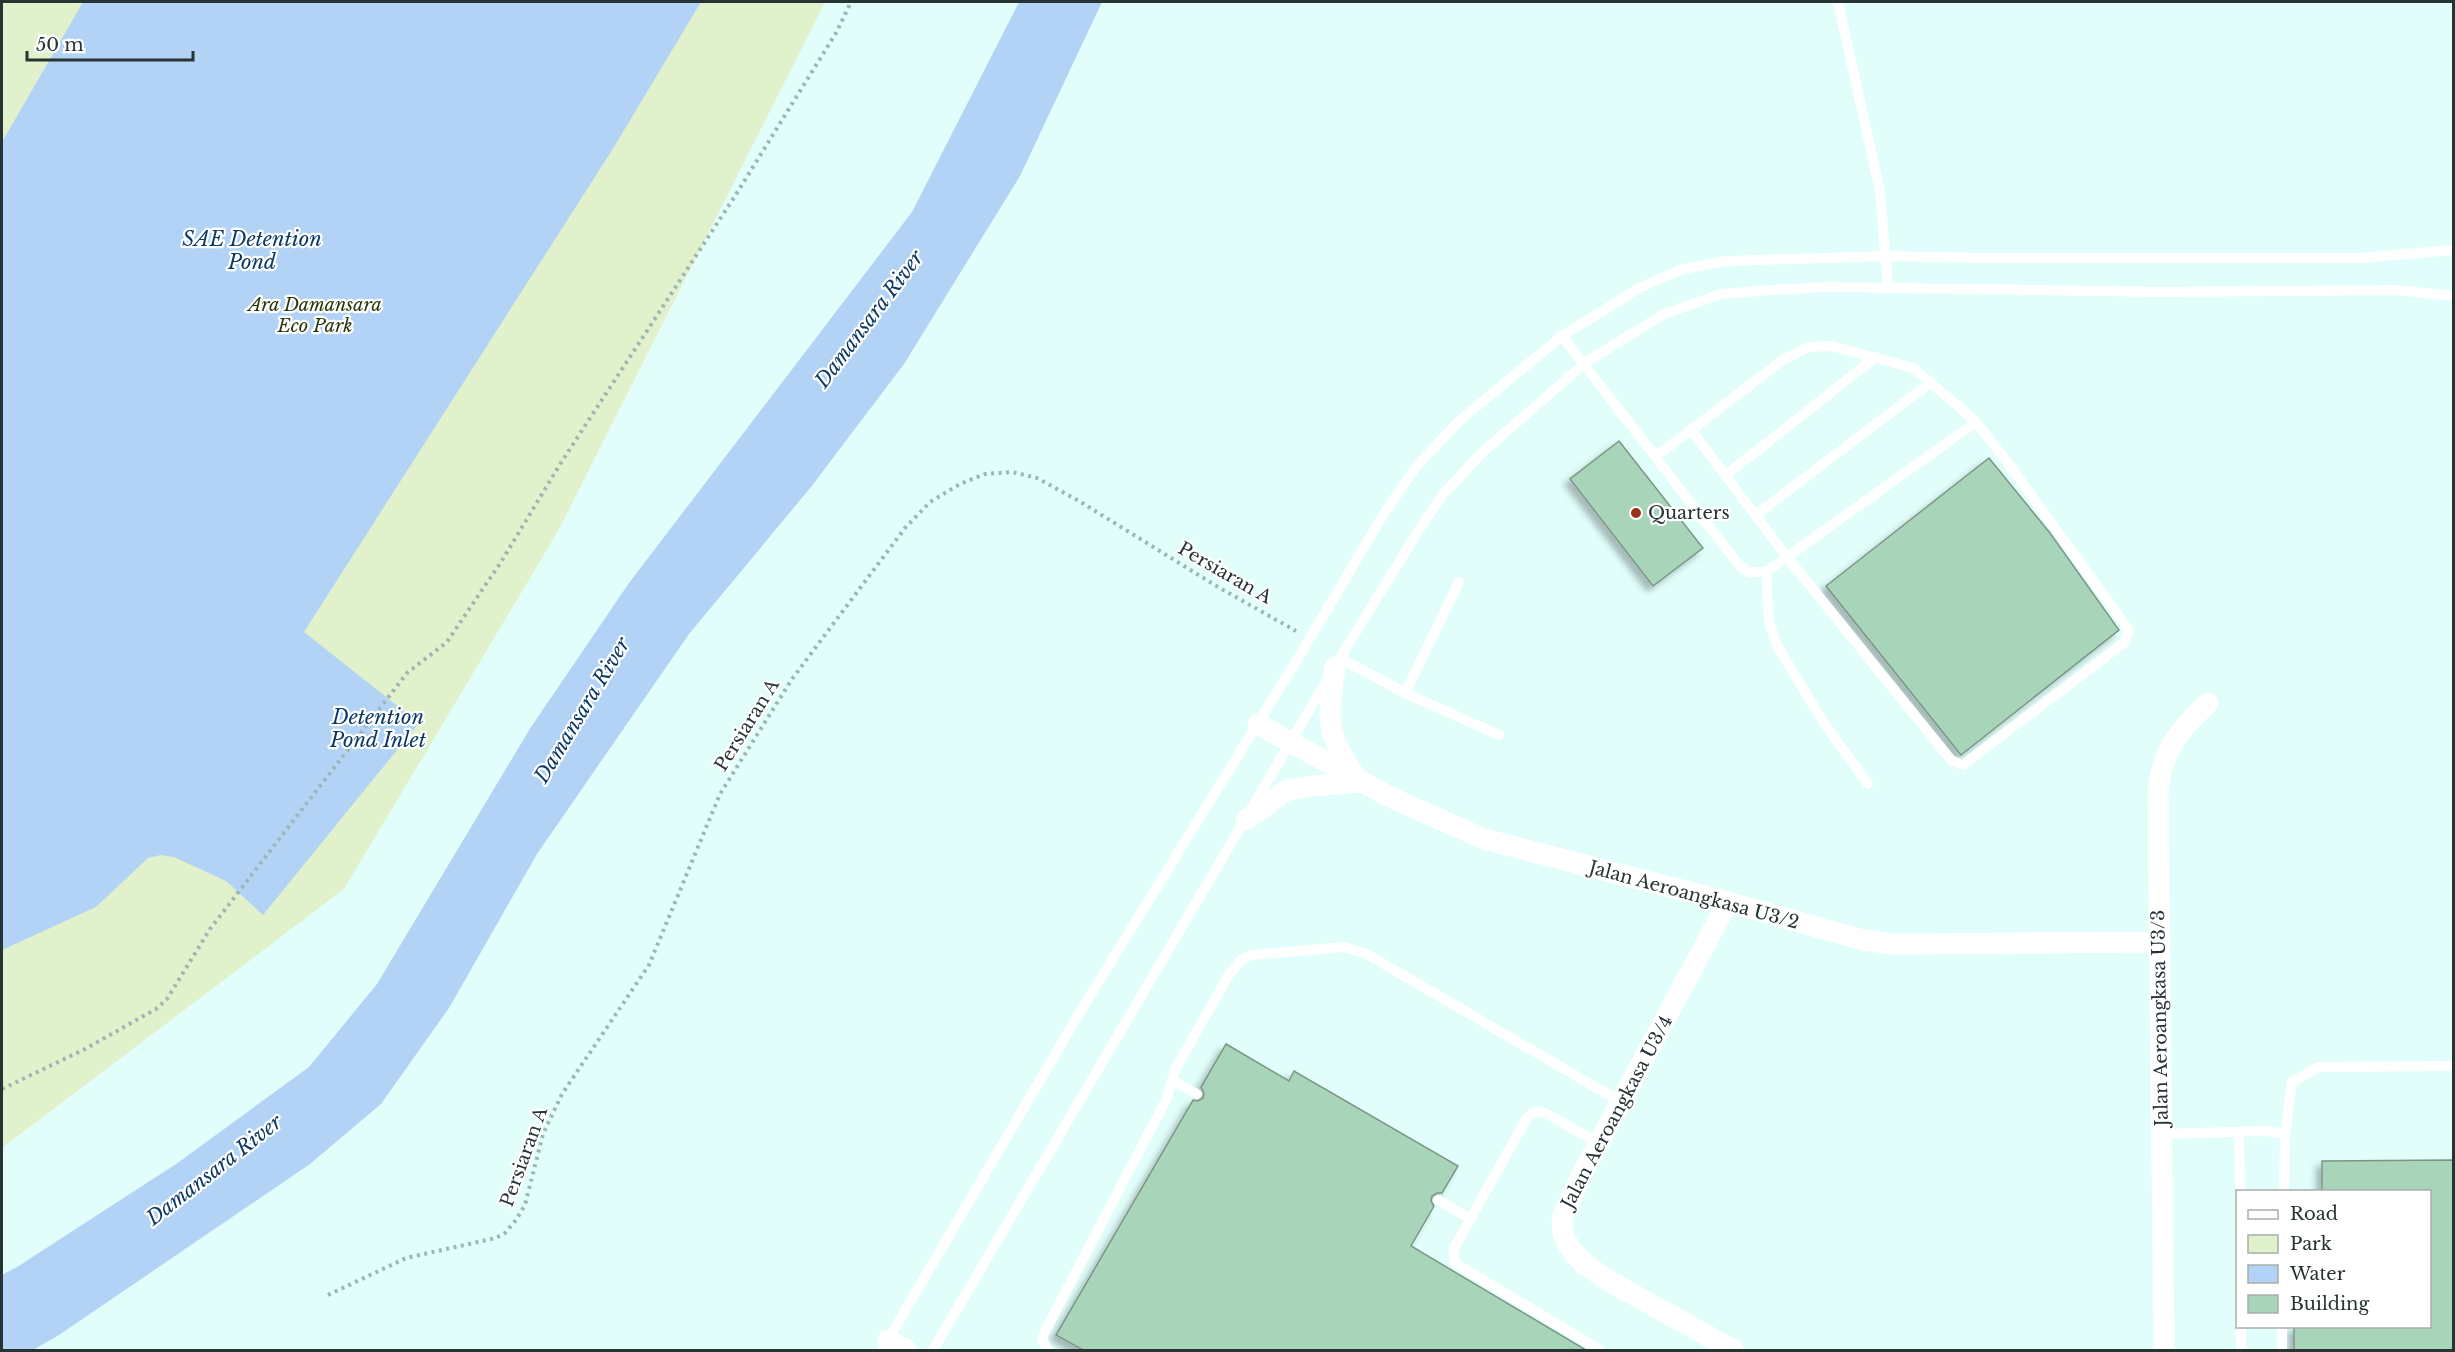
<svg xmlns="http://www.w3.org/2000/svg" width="2455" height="1352" font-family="'Libre Baskerville',serif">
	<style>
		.green { fill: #e0f1cb }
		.water { fill: #b3d3f6 }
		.building { fill: #a8d5ba; stroke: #7c9686; stroke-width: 1.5; filter: url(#shadow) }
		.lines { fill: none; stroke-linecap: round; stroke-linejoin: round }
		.path { stroke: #9eb5b3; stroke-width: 4; stroke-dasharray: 3 4.5; stroke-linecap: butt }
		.lane { stroke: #fff; stroke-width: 10 }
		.street { stroke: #fff; stroke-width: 21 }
		.poi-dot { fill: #9a311a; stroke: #fff; stroke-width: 2 }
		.labels { text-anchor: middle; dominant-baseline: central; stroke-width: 4.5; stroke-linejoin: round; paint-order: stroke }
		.park-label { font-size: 18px; font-style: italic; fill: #263607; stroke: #fff }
		.poi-label { font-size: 18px; fill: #263433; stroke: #fff; text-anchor: start }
		.street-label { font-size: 18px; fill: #263433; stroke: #fff }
		.water-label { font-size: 20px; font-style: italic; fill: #0a3965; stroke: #fff }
	</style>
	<defs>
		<filter id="shadow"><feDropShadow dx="-5.5" dy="5.5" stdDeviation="3" flood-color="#0004"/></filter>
	</defs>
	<rect width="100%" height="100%" fill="#e1fefb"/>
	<polygon class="green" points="2,2 825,2 558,531 344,889 2,1148"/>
	<g class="water">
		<polygon points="83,2 701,2 614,147 304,632 419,723 263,915 226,881 174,857 161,855 148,858 96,907 2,950 2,142"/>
		<polygon points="1019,2 1102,2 1020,176 904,364 811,487 689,634 537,854 449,1008 381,1104 310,1164 59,1335 33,1350 2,1350 2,1275 17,1267 176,1164 309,1067 377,984 531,727 629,583 912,212"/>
	</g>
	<g class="building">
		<polygon points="1619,441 1703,548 1653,586 1570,479"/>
		<polygon points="1989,458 2050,533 2119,630 1961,755 1826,586"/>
		<polygon points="1226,1044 1289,1081 1294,1071 1458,1166 1442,1193 1437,1193 1432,1196 1431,1201 1434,1206 1411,1246 1586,1350 1083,1350 1056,1335 1193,1100 1198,1101 1203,1098 1204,1093 1201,1087"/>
		<polygon points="2454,1160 2454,1350 2294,1350 2294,1326 2430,1326 2430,1191 2322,1191 2322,1161"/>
	</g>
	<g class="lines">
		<g class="path">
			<polyline points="2,1089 85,1049 156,1009 167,999 210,929 407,673 447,642 501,562 562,461 735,196 836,33 851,2"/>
			<polyline points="328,1295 406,1258 496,1238 505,1233 516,1220 525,1205 543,1134 562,1094 649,965 720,794 792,679 905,528 930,502 960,484 985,474 1012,472 1037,478 1079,501 1218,587 1296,631"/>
		</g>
		<g class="lane">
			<polyline points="1838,2 1880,191 1888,288"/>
			<polyline points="1562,336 1738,564 1749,572 1766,572 1976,422"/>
			<polygon points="1831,346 1913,368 1956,404 1976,422 2002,455 2129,630 2125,642 1963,765 1951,760 1787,557 1691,430 1783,360 1808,347"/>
			<polyline points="1656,456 1691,430"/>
			<polyline points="1726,475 1876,357"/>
			<polyline points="1756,515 1931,382"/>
			<polyline points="1766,572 1769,621 1776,644 1824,723 1868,784"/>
			<polyline points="1340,658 1405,693 1499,735"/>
			<polyline points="1405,693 1459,582"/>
			<polyline points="1172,1080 1197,1094"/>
			<polyline points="2239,1132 2240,1192"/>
			<polyline points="2162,1134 2266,1131 2285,1134"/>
			<path d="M1599 1143 1545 1113C1537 1111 1533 1112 1527 1118L1454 1248V1261L1458 1265 1600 1350"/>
			<polyline points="2284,1192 2285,1134 2292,1082 2318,1067 2454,1066"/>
			<polyline points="1438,1200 1469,1218"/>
			<polyline points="2241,1326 2241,1350"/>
			<polyline points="882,1350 1080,1012 1309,640 1383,515 1416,467 1459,421 1562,336 1641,287 1683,269 1727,261 1886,256 1979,258 2359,258 2454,250"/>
			<polyline points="933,1350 1340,658 1417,533 1444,493 1485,450 1585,363 1664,314 1721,294 1771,290 1827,287 2160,292 2395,290 2454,296"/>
			<polyline points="1048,1350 1042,1340 1044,1333 1166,1100 1176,1068 1228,976 1242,959 1252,955 1344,947 1365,953 1621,1102"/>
			<polyline points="2282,1350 2282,1326"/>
		</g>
		<g class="street">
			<path d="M1335 667C1328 718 1324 733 1356 777"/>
			<polyline points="1258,724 1390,797 1484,839 1728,902 1863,940 1892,944 2160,942"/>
			<polyline points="1246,820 1287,790 1313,786 1360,782"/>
			<polyline points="1728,902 1581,1176 1562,1218 1563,1234 1570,1248 1583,1263 1609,1281 1733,1350"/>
			<polyline points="888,1340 907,1350"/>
			<path d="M2164 1350 2158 794C2161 751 2178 732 2208 703"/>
		</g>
	</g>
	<circle class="poi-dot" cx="1636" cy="513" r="6"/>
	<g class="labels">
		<g class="park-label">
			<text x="315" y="305">Ara Damansara<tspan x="315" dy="21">Eco Park</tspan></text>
		</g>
		<g class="poi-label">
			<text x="1648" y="513">Quarters</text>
		</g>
		<g class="street-label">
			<text transform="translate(1225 573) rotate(30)">Persiaran A</text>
			<text transform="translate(747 725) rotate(-58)">Persiaran A</text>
			<text transform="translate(1694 895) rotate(15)">Jalan Aeroangkasa U3/2</text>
			<text transform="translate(2160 1018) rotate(-91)">Jalan Aeroangkasa U3/3</text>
			<text transform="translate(1617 1112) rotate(-62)">Jalan Aeroangkasa U3/4</text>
			<text transform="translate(524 1157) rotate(-70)">Persiaran A</text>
		</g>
		<g class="water-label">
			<text x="252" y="239">SAE Detention<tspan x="252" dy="23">Pond</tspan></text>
			<text transform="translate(869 319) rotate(-53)">Damansara River</text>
			<text transform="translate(582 710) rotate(-59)">Damansara River</text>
			<text x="378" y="717">Detention<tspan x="378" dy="23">Pond Inlet</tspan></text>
			<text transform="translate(214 1170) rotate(-38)">Damansara River</text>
		</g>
	</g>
	<rect width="2455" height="1352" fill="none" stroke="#263433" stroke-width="6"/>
	<rect x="2236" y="1190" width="195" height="138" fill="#ffffff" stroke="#a8aead" stroke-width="1.5"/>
	<rect x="2248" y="1210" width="30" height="9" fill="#ffffff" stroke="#a8aead" stroke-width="1.5"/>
	<text x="2290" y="1220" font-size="18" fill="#263433">Road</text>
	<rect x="2248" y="1235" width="30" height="18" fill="#e0f1cb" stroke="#a8aead" stroke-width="1.5"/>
	<text x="2290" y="1250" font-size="18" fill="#263433">Park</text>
	<rect x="2248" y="1265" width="30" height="18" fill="#b3d3f6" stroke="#a8aead" stroke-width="1.5"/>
	<text x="2290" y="1280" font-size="18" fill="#263433">Water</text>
	<rect x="2248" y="1295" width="30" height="18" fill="#a8d5ba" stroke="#a8aead" stroke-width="1.5"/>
	<text x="2290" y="1310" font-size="18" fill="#263433">Building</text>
	<path d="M27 51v9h166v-9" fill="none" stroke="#263433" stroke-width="3"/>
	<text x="36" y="51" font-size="18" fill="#263433" stroke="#ffffff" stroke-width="4.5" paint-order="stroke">50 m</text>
</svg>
